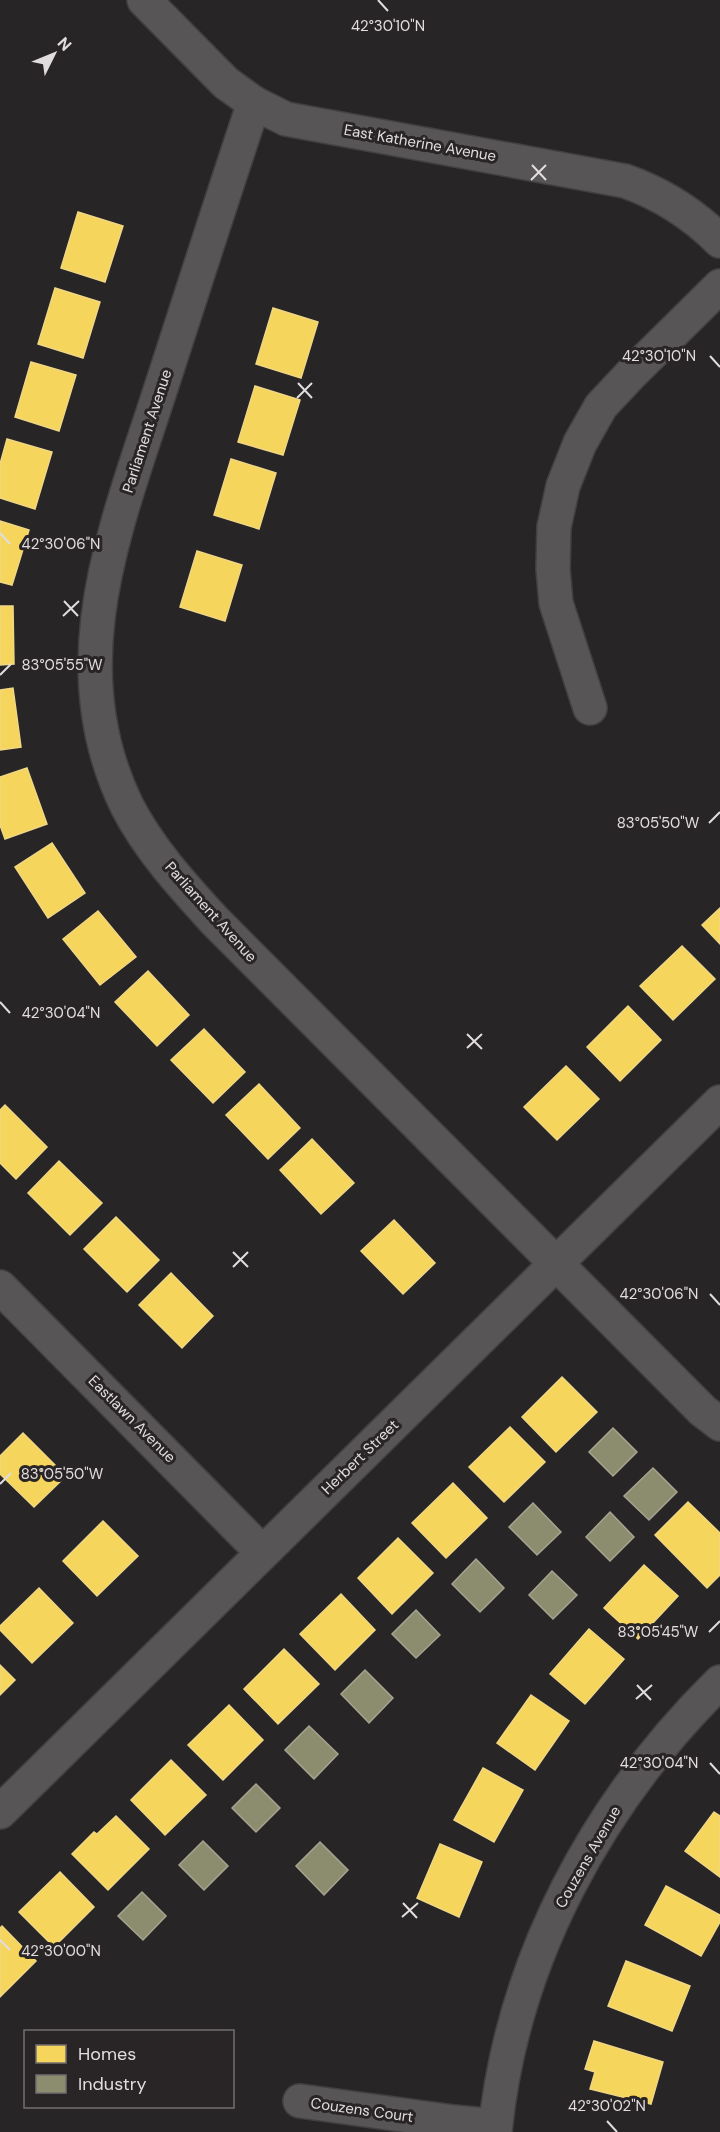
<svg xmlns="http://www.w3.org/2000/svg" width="720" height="2132" font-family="'DM Sans',sans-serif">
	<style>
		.homes { fill: #f6d55c; stroke: #f0d783; stroke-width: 1.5 }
		.industry { fill: #8c8c6e; stroke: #a6a490; stroke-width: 1.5 }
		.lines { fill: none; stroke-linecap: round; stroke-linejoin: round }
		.minor-casing { stroke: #434040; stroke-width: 36 }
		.minor { stroke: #585556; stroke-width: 33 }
		.ticks { fill: none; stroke: #e1ddde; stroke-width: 2 }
		.labels { text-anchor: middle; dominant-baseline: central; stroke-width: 6; stroke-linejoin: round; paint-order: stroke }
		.street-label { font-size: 15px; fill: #e1ddde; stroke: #292425 }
		.ticks-label { font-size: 15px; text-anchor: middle; fill: #e1ddde; stroke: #292425; stroke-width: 6; stroke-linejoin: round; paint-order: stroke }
	</style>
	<rect width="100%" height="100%" fill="#282526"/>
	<g class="homes">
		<polygon points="78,212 123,226 105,282 61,268"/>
		<polygon points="55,288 100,302 83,358 38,344"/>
		<polygon points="273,308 318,322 301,378 256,364"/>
		<polygon points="31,362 76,375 59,431 15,417"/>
		<polygon points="255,386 300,400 283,455 238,442"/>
		<polygon points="7,439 52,452 35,509 0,498 0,464"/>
		<polygon points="231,459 276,473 259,529 214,515"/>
		<polygon points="0,521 29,530 12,585 0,582"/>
		<polygon points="197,551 242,565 225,621 180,607"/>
		<polygon points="0,606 13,606 14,664 0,665"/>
		<polygon points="13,688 21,747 0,750 0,690"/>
		<polygon points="27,768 47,824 5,839 0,825 0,777"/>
		<polygon points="52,843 85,893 48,918 15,867"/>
		<polygon points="720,908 720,944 702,925"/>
		<polygon points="98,911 136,957 100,985 63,939"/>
		<polygon points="682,946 715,979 673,1020 640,986"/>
		<polygon points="148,971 189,1015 157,1046 115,1002"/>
		<polygon points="628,1006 661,1040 620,1081 587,1047"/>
		<polygon points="204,1029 245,1072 213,1103 171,1060"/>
		<polygon points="566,1066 599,1099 557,1140 524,1107"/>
		<polygon points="259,1084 300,1128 268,1159 226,1115"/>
		<polygon points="5,1105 47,1147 16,1179 0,1163 0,1110"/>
		<polygon points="312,1139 354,1183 321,1214 280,1170"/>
		<polygon points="59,1161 102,1203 70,1235 28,1193"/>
		<polygon points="116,1217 159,1260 127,1292 84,1249"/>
		<polygon points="394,1220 435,1263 403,1294 361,1251"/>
		<polygon points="171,1273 213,1316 182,1348 139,1305"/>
		<polygon points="562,1377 597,1412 556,1452 522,1417"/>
		<polygon points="510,1427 545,1462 504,1502 469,1467"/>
		<polygon points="23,1433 66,1476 34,1507 0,1474 0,1456"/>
		<polygon points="453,1483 487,1518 446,1558 412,1523"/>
		<polygon points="688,1502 720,1533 720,1575 707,1588 655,1535"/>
		<polygon points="103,1521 138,1556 97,1596 63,1561"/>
		<polygon points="398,1538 433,1573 392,1614 358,1578"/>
		<polygon points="644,1565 678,1596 638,1639 604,1608"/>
		<polygon points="39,1588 73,1623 32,1663 0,1630 0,1626"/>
		<polygon points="341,1594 375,1630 335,1670 300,1634"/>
		<polygon points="589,1629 624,1659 585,1704 550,1674"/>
		<polygon points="284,1649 319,1684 278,1724 244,1689"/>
		<polygon points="0,1665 15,1680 0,1695"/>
		<polygon points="531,1695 569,1721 535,1770 497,1743"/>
		<polygon points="229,1705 263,1740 223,1780 188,1745"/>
		<polygon points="171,1760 206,1795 165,1835 131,1800"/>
		<polygon points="483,1768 523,1790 494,1842 454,1820"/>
		<polygon points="714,1812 720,1816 720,1877 685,1851"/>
		<polygon points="116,1816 149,1849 108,1890 72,1854 94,1832 97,1834"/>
		<polygon points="440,1844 482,1862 459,1917 417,1898"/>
		<polygon points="60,1872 94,1907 54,1947 19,1912"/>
		<polygon points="666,1886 720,1915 720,1922 701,1956 645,1925"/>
		<polygon points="2,1926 36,1961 0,1997 0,1928"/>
		<polygon points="626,1961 690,1986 672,2031 608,2006"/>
		<polygon points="594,2041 663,2062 651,2104 590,2089 595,2072 585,2069"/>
	</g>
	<g class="industry">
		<polygon points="613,1428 637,1452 613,1476 589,1452"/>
		<polygon points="653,1468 677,1492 649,1520 624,1496"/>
		<polygon points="533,1503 561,1532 537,1555 509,1527"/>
		<polygon points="610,1512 634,1537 610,1561 586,1537"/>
		<polygon points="476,1559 504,1588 480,1612 452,1584"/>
		<polygon points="552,1571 577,1595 553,1619 529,1595"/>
		<polygon points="416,1610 440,1635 416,1658 392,1634"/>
		<polygon points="365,1670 393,1698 369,1723 341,1694"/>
		<polygon points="309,1726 338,1754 314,1779 285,1750"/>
		<polygon points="256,1784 280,1808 256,1832 232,1808"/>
		<polygon points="203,1841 228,1866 204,1890 179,1865"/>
		<polygon points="320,1842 348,1870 324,1895 296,1866"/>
		<polygon points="142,1892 166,1916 143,1940 118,1916"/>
	</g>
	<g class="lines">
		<g class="minor-casing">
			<g id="minor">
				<path d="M144 0 226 83 254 103 286 119 625 181C662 194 692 213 720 241"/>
				<path d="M254 103C221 201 190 299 158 397 114 532 59 667 127 806 149 849 183 886 215 921L703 1411 720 1424"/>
				<polyline points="590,708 556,603 553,569 554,527 563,486 580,443 601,406 632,373 720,286"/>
				<polyline points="0,1287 262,1552"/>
				<polyline points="0,1812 720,1102"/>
				<polyline points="300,2101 454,2122 495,2126"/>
				<path d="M495 2132C512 1960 598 1802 720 1682"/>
			</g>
		</g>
		<use href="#minor" class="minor"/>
	</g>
	<path class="ticks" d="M378 0 388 11M532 165 546 180M531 180 546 165M710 356 720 367M298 383 312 398M297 398 312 383M0 533 10 544M64 601 78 616M63 616 79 601M0 675 11 664M709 823 720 812M0 1002 10 1013M467 1034 482 1049M467 1048 482 1034M233 1252 248 1267M233 1267 248 1252M710 1294 720 1305M0 1484 11 1473M709 1632 720 1621M637 1685 651 1700M636 1699 652 1685M710 1763 720 1774M403 1903 417 1918M402 1917 418 1903M0 1940 10 1950M607 2121 617 2132"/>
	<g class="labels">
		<g class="street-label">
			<text transform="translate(420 143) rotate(10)">East Katherine Avenue</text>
			<text transform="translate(147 431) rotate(-72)">Parliament Avenue</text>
			<text transform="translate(211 912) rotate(48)">Parliament Avenue</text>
			<text transform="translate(132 1419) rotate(45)">Eastlawn Avenue</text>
			<text transform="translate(360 1457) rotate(-44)">Herbert Street</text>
			<text transform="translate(588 1857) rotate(-60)">Couzens Avenue</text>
			<text transform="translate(362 2110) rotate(8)">Couzens Court</text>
		</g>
	</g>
	<g class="ticks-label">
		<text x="388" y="31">42°30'10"N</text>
		<text x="659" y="361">42°30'10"N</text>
		<text x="61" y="549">42°30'06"N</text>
		<text x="62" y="670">83°05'55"W</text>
		<text x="658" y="828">83°05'50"W</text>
		<text x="61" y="1018">42°30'04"N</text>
		<text x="659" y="1299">42°30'06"N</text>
		<text x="62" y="1479">83°05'50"W</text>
		<text x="658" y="1637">83°05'45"W</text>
		<text x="659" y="1768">42°30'04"N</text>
		<text x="61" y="1956">42°30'00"N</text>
		<text x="607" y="2111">42°30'02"N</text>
	</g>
	<rect x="24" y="2030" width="210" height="78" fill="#292425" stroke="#736e6f" stroke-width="1.5"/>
	<rect x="36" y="2045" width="30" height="18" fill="#f6d55c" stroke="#736e6f" stroke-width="1.5"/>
	<text x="78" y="2060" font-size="18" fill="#e1ddde">Homes</text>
	<rect x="36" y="2075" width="30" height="18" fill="#8c8c6e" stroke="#736e6f" stroke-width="1.5"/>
	<text x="78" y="2090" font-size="18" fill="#e1ddde">Industry</text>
	<g transform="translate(54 54) rotate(47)" stroke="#292425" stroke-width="4.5" paint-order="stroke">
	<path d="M0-4.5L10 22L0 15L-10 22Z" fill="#e1ddde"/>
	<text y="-9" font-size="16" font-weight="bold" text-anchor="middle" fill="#e1ddde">N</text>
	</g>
</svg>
